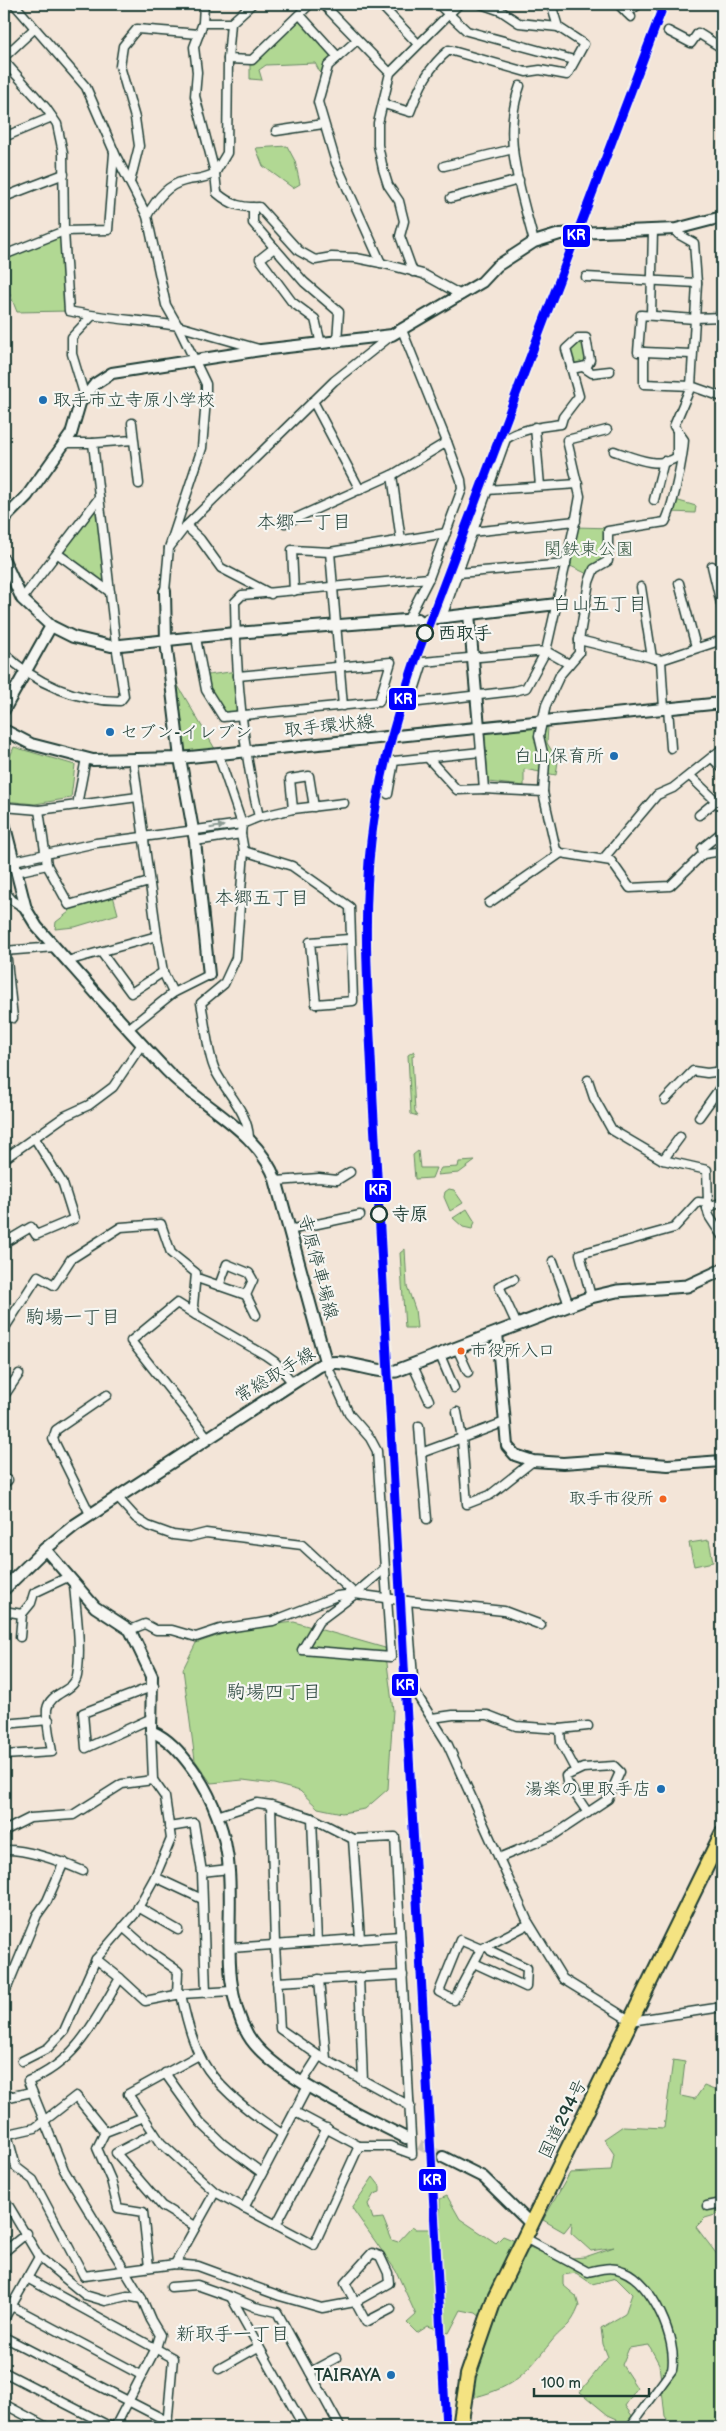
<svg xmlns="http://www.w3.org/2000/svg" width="726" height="2431" font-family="'Balsamiq Sans','Klee One',sans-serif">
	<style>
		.green { fill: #b1d893; stroke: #688a64 }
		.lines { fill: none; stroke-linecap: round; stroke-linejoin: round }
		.tertiary-tunnel { stroke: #c9c3b7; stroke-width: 10; stroke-dasharray: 10 5; stroke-linecap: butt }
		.minor-casing { stroke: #1f3d34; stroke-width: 11 }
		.tertiary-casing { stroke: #1f3d34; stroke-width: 14 }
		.secondary-casing { stroke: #1f3d34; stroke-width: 15 }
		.trunk-casing { stroke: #1f3d34; stroke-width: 18 }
		.minor { stroke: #f6f6f2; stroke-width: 8 }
		.tertiary { stroke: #f6f6f2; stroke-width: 10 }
		.secondary { stroke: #f6f6f2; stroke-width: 11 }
		.trunk { stroke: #f4e382; stroke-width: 14 }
		.rail-1-casing { stroke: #f6f6f2; stroke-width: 12 }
		.rail-1 { stroke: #00f; stroke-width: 9 }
		.oneway { fill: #8a9a93 }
		.poi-dot { fill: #1f6fb2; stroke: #f6f6f2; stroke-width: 2 }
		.stop-dot { fill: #f6f6f2; stroke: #1f3d34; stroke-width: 2.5 }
		.bus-dot { fill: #f26522; stroke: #f6f6f2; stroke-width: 2 }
		.labels { text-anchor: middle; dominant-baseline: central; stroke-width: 4.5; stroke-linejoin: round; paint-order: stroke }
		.bus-label { font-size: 17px; fill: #1f3d34; stroke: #f6f6f2; text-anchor: start }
		.poi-label { font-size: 18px; fill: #1f3d34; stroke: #f6f6f2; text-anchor: end }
		.park-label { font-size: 18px; fill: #3c5c47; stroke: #f6f6f2 }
		.stop-label { font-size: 18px; font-weight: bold; fill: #1f3d34; stroke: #f6f6f2; text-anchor: start }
		.street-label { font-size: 18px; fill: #1f3d34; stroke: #f6f6f2 }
		.neighbourhood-label { font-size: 19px; fill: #1f3d34; stroke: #f6f6f2 }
		.line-badge { stroke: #f6f6f2; stroke-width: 2 }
		.badge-label { font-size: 14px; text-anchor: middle; font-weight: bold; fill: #fff }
	</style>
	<rect width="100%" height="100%" fill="#f3e5d8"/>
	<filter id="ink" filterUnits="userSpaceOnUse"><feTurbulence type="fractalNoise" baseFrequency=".02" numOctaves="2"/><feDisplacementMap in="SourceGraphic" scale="10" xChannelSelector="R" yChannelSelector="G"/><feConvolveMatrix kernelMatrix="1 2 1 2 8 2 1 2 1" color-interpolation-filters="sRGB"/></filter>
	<g filter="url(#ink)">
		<g class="green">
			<polygon points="300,19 333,58 327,86 315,63 266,65 259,70 262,80 250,79 250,65"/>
			<polygon points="287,146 295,161 300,184 293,188 263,166 256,148"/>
			<polygon points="64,231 69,311 17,312 4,279 4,255"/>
			<polygon points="579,342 584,343 586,361 577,365 573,363 570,351"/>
			<polygon points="99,498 110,592 58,554"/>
			<polygon points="672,499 696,506 695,513 671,512"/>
			<polygon points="574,527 614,528 606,563 592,576 566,564"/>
			<polygon points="237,671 241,715 223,717 201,676"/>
			<polygon points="170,672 218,754 180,758"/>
			<polygon points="548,726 547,743 558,761 556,775 524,769 524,786 488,782 485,732"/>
			<polygon points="14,747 75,765 71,798 35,804 4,801 4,777 9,775 7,764"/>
			<polygon points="112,892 118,914 75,927 55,929 56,922 69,912 72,904"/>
			<polygon points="414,1051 414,1055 412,1056 415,1112 418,1116 411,1114 408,1055"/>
			<polygon points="418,1151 420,1168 436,1168 432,1178 415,1179 413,1155"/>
			<polygon points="475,1161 459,1173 437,1175 441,1168 458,1167 459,1162"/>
			<polygon points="449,1189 454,1190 463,1203 450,1211 444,1197 445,1192"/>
			<polygon points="467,1209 475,1222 472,1229 463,1227 453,1218"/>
			<polygon points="405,1249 407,1286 415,1309 417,1328 405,1328 400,1253"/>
			<polygon points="709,1540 713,1562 694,1566 689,1543"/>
			<polygon points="294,1622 385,1648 393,1710 388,1789 365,1809 342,1813 318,1808 300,1791 274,1784 243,1780 211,1783 195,1760 183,1669 196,1643 238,1629"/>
			<path d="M673 2060 685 2062 681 2096 695 2099 704 2086 722 2093V2213L705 2218 696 2227 722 2261V2427H672L665 2416 659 2364 649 2345 629 2348 622 2365 637 2388 625 2406 633 2417 626 2427H613L617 2419 608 2415 580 2392 608 2357 603 2344 601 2328 625 2314 632 2294 616 2278 592 2284 576 2273 563 2275V2285L576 2296 579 2306C570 2329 564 2326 551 2342 526 2373 515 2387 475 2397L473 2377 490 2325 476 2313 461 2310 449 2333 428 2326 417 2333 407 2323 416 2315 396 2271 352 2208 373 2177 380 2186V2192L374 2194 368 2204 373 2219 383 2218 392 2240 398 2242 412 2227 415 2229H440V2199L447 2196 460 2219 496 2243 503 2236 558 2259 585 2257 614 2247 591 2251 571 2233 572 2222 564 2232 543 2220 570 2173 611 2171 614 2154 604 2139 623 2126 664 2128Z"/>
		</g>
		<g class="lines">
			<polyline class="tertiary-tunnel" points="406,2138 443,2157"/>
			<g class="minor-casing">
				<g id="minor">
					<polyline points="14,4 86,87 116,156 147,216 166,305 178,326 259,349"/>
					<path d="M252 4 231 23 228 59 227 153 215 173 217 193C231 205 242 208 259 207L299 251 315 260 332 257 356 258 381 263 423 274 461 295"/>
					<polyline points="323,4 390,73"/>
					<polyline points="380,4 418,44"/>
					<polyline points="438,4 467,31 574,60"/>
					<polyline points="481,4 501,11 519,23 558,27"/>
					<polyline points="618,4 631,17"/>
					<polyline points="627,13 639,4"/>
					<polyline points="300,15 338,57"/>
					<polyline points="203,23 231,23"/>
					<polyline points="668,31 691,43 698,33 722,48"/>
					<polyline points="357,40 328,66 318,102 336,163 381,263"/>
					<polyline points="4,57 34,29"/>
					<polyline points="228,59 252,60 310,4"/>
					<path d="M4 61 46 108 57 124 63 153 64 231 69 311C105 319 142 320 178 326L206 384V399L202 448 169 548"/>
					<path d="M520 86C501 137 521 191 534 242"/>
					<path d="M384 104 410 112C419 88 428 67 449 50L526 72 540 70 567 75 584 44 558 27 551 4"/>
					<polyline points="276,131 323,124"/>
					<polyline points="4,137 52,117"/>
					<polyline points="444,166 513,149"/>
					<polyline points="130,182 139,146 135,118 120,66 123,46 137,29 199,34"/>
					<polyline points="4,197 64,174"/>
					<polyline points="451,198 519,180"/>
					<polyline points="253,207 253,223 304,282 339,312 337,342"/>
					<path d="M147 216C155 201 167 185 184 181 197 178 202 180 215 173L195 96 197 72 194 47 203 23 204 4"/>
					<polyline points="274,248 260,259 292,302 315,319 321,344"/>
					<polyline points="4,255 64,231 108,230 114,153"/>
					<polyline points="413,272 400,236 404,221 399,201 388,185 383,169 378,145 378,123 390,73 459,4"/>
					<polyline points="586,277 697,283 694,243 678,234 676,229"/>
					<polyline points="651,315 653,230"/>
					<polyline points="695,318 722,317"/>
					<polyline points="695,319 697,283"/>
					<polyline points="402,330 447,442 461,480 462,489 429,578 408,619"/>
					<polyline points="644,352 691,354"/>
					<polyline points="583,367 592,373 610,371"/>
					<polyline points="85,397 72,354 72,337 92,316"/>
					<polyline points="313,401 360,490"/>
					<polyline points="132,423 139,484"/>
					<polyline points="535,427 540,486"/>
					<polyline points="64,443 93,443 133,440"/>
					<path d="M614 451C632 457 659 470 677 457V430"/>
					<polyline points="392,475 401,541"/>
					<polyline points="487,490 578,484"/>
					<polyline points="654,500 664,461"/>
					<polyline points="285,523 394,474 447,442"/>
					<polyline points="186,526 200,539 221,568 271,594"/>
					<polyline points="471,532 576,521"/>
					<polyline points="58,554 110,592"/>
					<polyline points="712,566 722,608"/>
					<polyline points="458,573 566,564"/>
					<polyline points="679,583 696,647"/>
					<polyline points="641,587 652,658"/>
					<polyline points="165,591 169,548 186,526 334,381 392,335"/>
					<polyline points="294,591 292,550 330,552"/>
					<polyline points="22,599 99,498"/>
					<path d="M442 617 506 439C522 428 542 427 561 424L563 417 579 396 566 349 578 338H586L590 360 587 366 571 369"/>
					<polyline points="424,624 427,618"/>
					<polyline points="196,638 206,690 223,717 379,702 391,662 238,676"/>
					<path d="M4 653C35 684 77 701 120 701L124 696 116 645 93 443"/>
					<path d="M661 660 579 640 589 582 594 569 608 561V531L665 522C673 508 683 457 684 440L674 426 691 386 695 319 641 315 638 352H644V384L691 386 722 397"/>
					<polyline points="569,664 546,651 423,662 410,703 514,691 526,688 546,651 576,518 580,496 567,440 607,430"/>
					<polyline points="343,706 330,552 446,533"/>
					<polyline points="668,708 671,748"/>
					<polyline points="664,709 661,660 722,640"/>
					<polyline points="479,727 484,789 543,792 556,850 561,853 611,861 630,888 670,886 703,854 722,851"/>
					<path d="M218 754 242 824 241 834 244 851 236 958 224 984 201 1003C205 1021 208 1058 216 1072 228 1095 248 1112 249 1138"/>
					<polyline points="428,758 457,790 484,789"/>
					<polyline points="712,758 722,768"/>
					<polyline points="690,776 716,801 699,815"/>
					<polyline points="543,792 545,762 539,736 546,705 560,675 579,653 579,640"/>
					<polyline points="388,794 394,761 481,752"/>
					<polyline points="77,805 86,758"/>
					<polyline points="4,807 39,810 138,797"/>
					<polyline points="293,809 290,779 309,776 314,807"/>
					<polyline points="259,817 293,809 344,803"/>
					<polyline points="195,841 241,834"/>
					<polyline points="244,851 292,866 350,907 353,1001 316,1004 310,942 349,939"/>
					<polyline points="703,854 702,848 722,832"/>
					<polyline points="603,859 657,795 673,788 722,749"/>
					<path d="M14 861 96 843 242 824 259 817C242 746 236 675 235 602L242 595 429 578"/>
					<polyline points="47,865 69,905 149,882"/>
					<polyline points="16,872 47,865 39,810"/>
					<polyline points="4,891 12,900 26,909"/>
					<polyline points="489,903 561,853"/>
					<polyline points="4,951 55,947"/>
					<polyline points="101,952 131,993 163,972 157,936"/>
					<polyline points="67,961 157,936 133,759"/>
					<polyline points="163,972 173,993"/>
					<polyline points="4,1014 13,1018 6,951"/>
					<polyline points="128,1029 173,993 209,975"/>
					<polyline points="588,1080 594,1098 612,1130 663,1160 707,1170 708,1203 698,1202 674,1228 580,1254 591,1297"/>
					<polyline points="665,1100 693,1071 707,1073 722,1071"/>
					<polyline points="699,1117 722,1085"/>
					<polyline points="4,1159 65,1116 89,1105 113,1087 142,1044"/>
					<polyline points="663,1160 680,1137"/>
					<polyline points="276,1181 319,1178 337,1180 350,1172"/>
					<polyline points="708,1204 707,1208 722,1202"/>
					<polyline points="707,1208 709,1216 722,1236"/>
					<polyline points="289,1230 360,1215"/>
					<polyline points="4,1243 31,1227 36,1235 74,1219 63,1184 34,1137"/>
					<polyline points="553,1261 569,1305"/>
					<polyline points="197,1278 246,1295 256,1315"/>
					<polyline points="514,1279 499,1286 517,1325"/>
					<polyline points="219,1286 227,1264 249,1273 253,1280 246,1295"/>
					<polyline points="196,1315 177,1303 131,1341 208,1438"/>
					<polyline points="4,1329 38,1276 54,1285 71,1259 121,1227 161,1224 171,1253 196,1273 193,1306 196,1315 265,1355 275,1362 292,1382"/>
					<polyline points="457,1348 468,1372"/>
					<polyline points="440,1355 454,1388"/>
					<polyline points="326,1363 349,1414 370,1438 377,1451 391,1657 302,1650 319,1621 355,1594"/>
					<polyline points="413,1366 429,1400"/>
					<polyline points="4,1396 19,1374"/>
					<polyline points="505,1422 462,1438 467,1504 490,1495 533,1461"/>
					<polyline points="419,1426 421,1453 462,1438 457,1412"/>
					<polyline points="421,1453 427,1519"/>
					<polyline points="4,1484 8,1480"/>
					<polyline points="117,1497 136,1518 148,1526 173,1535 190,1537 206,1533 302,1545 355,1594 407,1601 414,1690 447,1743 527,1920 563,1979 631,2021 722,2007"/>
					<polyline points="90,1514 53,1439 56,1430 107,1395"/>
					<polyline points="407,1601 504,1611 541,1625"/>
					<polyline points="4,1611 22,1614"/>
					<polyline points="130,1630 145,1624 156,1630 172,1630 196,1637 220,1629 273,1621 337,1596 355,1594 384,1569"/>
					<polyline points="20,1637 22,1614 31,1603 34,1593 68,1577"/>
					<polyline points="152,1718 86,1748 83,1713 154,1686"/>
					<polyline points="432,1718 453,1715 488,1715 516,1726 560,1729"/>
					<polyline points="4,1724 49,1720"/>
					<path d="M4 1755 52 1752C50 1739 46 1722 47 1709 50 1692 74 1692 77 1676 82 1647 76 1613 74 1584"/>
					<polyline points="576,1771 561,1743 560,1729 588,1726"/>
					<polyline points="271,1805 275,1945 280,2029 319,2056 410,2106"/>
					<polyline points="217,1816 257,1803 271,1805 312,1818 353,1839 395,1837 412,2154 390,2146 359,2146"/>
					<polyline points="312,1818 317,1942"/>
					<polyline points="169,1827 194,1823 202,1872 206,1993"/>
					<polyline points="4,1831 30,1818 73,1815 122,1784 153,1780"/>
					<polyline points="353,1839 360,1939"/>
					<path d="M4 1850C29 1849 60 1861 83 1871"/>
					<polyline points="499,1858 554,1835 608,1799 620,1772 614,1766 583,1768 566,1776 567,1782 588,1813"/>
					<polyline points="202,1872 229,1869"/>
					<polyline points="155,1877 202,1899"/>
					<polyline points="138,1907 178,1930"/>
					<polyline points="123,1927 151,1952 178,1971 177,1995"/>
					<polyline points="231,1948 400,1936"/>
					<polyline points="481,1949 460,1940 439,1992 454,2000 481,1949 529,1924"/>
					<path d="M96 1959 120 1978C95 2020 77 2062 28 2081L64 2170 142 2299 151 2320 160 2335 156 2348 115 2427"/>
					<polyline points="474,1963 526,1987 527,1968 491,1951 487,1946"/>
					<polyline points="359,1977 363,2081"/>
					<polyline points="120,1978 145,2001 181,1994"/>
					<polyline points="319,1979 326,2059"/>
					<polyline points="277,1982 403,1975"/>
					<path d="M232 1991 181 1994C185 2014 190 2035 199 2054 213 2086 253 2115 282 2134"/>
					<polyline points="4,1995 37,1915 47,1901 64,1862"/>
					<polyline points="199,2055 128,2094 161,2143 215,2192 314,2245 359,2146 295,2112"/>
					<polyline points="22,2061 48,2048 64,2031 96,1959 134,1915 155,1877 171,1839 165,1797 153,1780 151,1731"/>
					<polyline points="165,2073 200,2122 223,2144 262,2173"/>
					<polyline points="303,2081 319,2056"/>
					<polyline points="4,2098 32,2092"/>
					<polyline points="144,2117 105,2132 97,2148 111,2180 118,2208 143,2212 149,2267"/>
					<polyline points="154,2133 116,2153 162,2206 195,2226"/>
					<polyline points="7,2134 16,2167 33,2180 84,2276 175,2264 198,2266 280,2296 322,2308 355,2302 389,2283 388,2273 380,2256 372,2253 345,2283 366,2322 391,2309"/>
					<polyline points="4,2135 35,2128 76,2096 105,2132"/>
					<polyline points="4,2204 7,2203 39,2257 85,2295 105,2301 127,2296 142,2299"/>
					<polyline points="707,2206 722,2203"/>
					<polyline points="244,2208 308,2086"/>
					<polyline points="276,2225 327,2128"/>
					<path d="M525 2238 588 2272C600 2269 611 2266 623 2271 652 2282 678 2340 672 2370L630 2427"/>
					<polyline points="4,2252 27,2233"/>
					<polyline points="175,2264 215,2192"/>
					<polyline points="27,2278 173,2358 167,2427"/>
					<polyline points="171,2287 197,2285 231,2297"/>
					<polyline points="4,2302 141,2375"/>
					<polyline points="4,2319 39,2257"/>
					<polyline points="4,2337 167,2421"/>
					<polyline points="219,2369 258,2347"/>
					<polyline points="4,2372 111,2427"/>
					<polyline points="310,2372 336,2358"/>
					<polyline points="4,2404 47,2427"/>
					<polyline points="304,2427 231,2297 255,2307 277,2312 340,2427"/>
				</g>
			</g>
			<g class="tertiary-casing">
				<g id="tertiary">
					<polyline points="4,519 27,496 71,434 80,403 95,384 112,373 261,350 392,335 482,282 497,266 534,242 560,234 576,233 676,229 722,217"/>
					<polyline points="4,560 22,599 51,626 73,637 111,646 235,633 418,619"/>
					<polyline points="165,591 166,641 180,758 195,841 209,975"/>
					<polyline points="469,614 479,727"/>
					<polyline points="437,618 557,604"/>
					<polyline points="4,710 51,626"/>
					<polyline points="4,730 31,744 93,760 180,758 722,703"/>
					<path d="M4 823 26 909 37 927C80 975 122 1024 167 1071 203 1108 258 1130 276 1181"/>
					<polyline points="497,1333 507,1446 515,1455 533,1461 563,1463 605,1460 668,1465 722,1461"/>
					<path d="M45 1549 95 1607 130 1630 152 1676 151 1731C169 1739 180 1752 192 1768 213 1797 227 1835 229 1871 233 1924 220 1987 248 2035 271 2075 364 2116 406 2138"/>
					<polyline points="443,2157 483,2177 531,2224"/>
				</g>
			</g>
			<g class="secondary-casing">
				<g id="secondary">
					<polyline points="276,1181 326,1363"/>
					<path d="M4 1589 45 1549 75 1525 319 1366C343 1355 370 1374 396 1371L591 1297 617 1291 687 1286 722 1270"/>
				</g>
			</g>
			<g class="trunk-casing">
				<polyline id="trunk" points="460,2427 468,2375 494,2300 722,1834"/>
			</g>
			<use href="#minor" class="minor"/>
			<use href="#tertiary" class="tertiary"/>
			<use href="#secondary" class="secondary"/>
			<use href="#trunk" class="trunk"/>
			<g class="rail-1-casing">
				<path id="rail-1" d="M446 2427 373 1102C370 1015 361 927 371 841 378 778 396 718 416 658L664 4"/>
			</g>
			<use href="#rail-1" class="rail-1"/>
		</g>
		<defs><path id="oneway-solid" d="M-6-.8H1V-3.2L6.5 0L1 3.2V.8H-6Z" transform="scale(1.25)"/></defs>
		<use class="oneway" href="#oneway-solid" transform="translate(217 827) rotate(-9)"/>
	</g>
	<g class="poi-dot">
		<circle cx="43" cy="400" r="5"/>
		<circle cx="110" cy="732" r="5"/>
		<circle cx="614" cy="756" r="5"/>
		<circle cx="661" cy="1789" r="5"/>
		<circle cx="391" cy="2375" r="5"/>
	</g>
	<g class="stop-dot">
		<circle cx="425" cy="633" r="8"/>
		<circle cx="379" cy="1214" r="8"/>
	</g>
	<g class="bus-dot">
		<circle cx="461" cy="1351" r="4.5"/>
		<circle cx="663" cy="1499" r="4.5"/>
	</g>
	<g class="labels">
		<g class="bus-label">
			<text x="470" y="1351">市役所入口</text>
			<text x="654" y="1499" text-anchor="end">取手市役所</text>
		</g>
		<g class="poi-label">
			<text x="53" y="400" text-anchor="start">取手市立寺原小学校</text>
			<text x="120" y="732" text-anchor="start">セブン-イレブン</text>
			<text x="604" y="756">白山保育所</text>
			<text x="651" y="1789">湯楽の里取手店</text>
			<text x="381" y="2375">TAIRAYA</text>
		</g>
		<g class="park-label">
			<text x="589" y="549">関鉄東公園</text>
		</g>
		<g class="stop-label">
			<text x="438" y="633">西取手</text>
			<text x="392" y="1214">寺原</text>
		</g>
		<g class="street-label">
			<text transform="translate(329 726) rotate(-6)">取手環状線</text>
			<text transform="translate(318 1267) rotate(75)">寺原停車場線</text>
			<text transform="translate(275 1375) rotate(-31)">常総取手線</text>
			<text transform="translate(563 2119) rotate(-64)">国道294号</text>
		</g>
		<g class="neighbourhood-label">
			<text x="304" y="522">本郷一丁目</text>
			<text x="600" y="604">白山五丁目</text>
			<text x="262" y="898">本郷五丁目</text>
			<text x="73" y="1317">駒場一丁目</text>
			<text x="274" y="1692">駒場四丁目</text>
			<text x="233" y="2334">新取手一丁目</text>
		</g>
	</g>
	<g class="line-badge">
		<rect x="562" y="224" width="29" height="24" rx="5" fill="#00f"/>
		<rect x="388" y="687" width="29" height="24" rx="5" fill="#00f"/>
		<rect x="364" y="1179" width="28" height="24" rx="5" fill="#00f"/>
		<rect x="391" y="1673" width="28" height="24" rx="5" fill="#00f"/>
		<rect x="418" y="2168" width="29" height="24" rx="5" fill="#00f"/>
	</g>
	<g class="badge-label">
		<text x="576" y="240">KR</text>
		<text x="403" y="704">KR</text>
		<text x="378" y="1195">KR</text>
		<text x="405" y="1690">KR</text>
		<text x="432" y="2185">KR</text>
	</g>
	<rect width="726" height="2431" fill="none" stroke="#f6f6f2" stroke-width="20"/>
	<rect x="10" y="10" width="706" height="2411" fill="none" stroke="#1f3d34" stroke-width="2" filter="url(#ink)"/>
	<path d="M534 2388v8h115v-8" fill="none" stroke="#1f3d34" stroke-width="2.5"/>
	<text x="541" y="2388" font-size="15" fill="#1f3d34" stroke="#f6f6f2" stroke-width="4" paint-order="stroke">100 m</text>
</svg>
